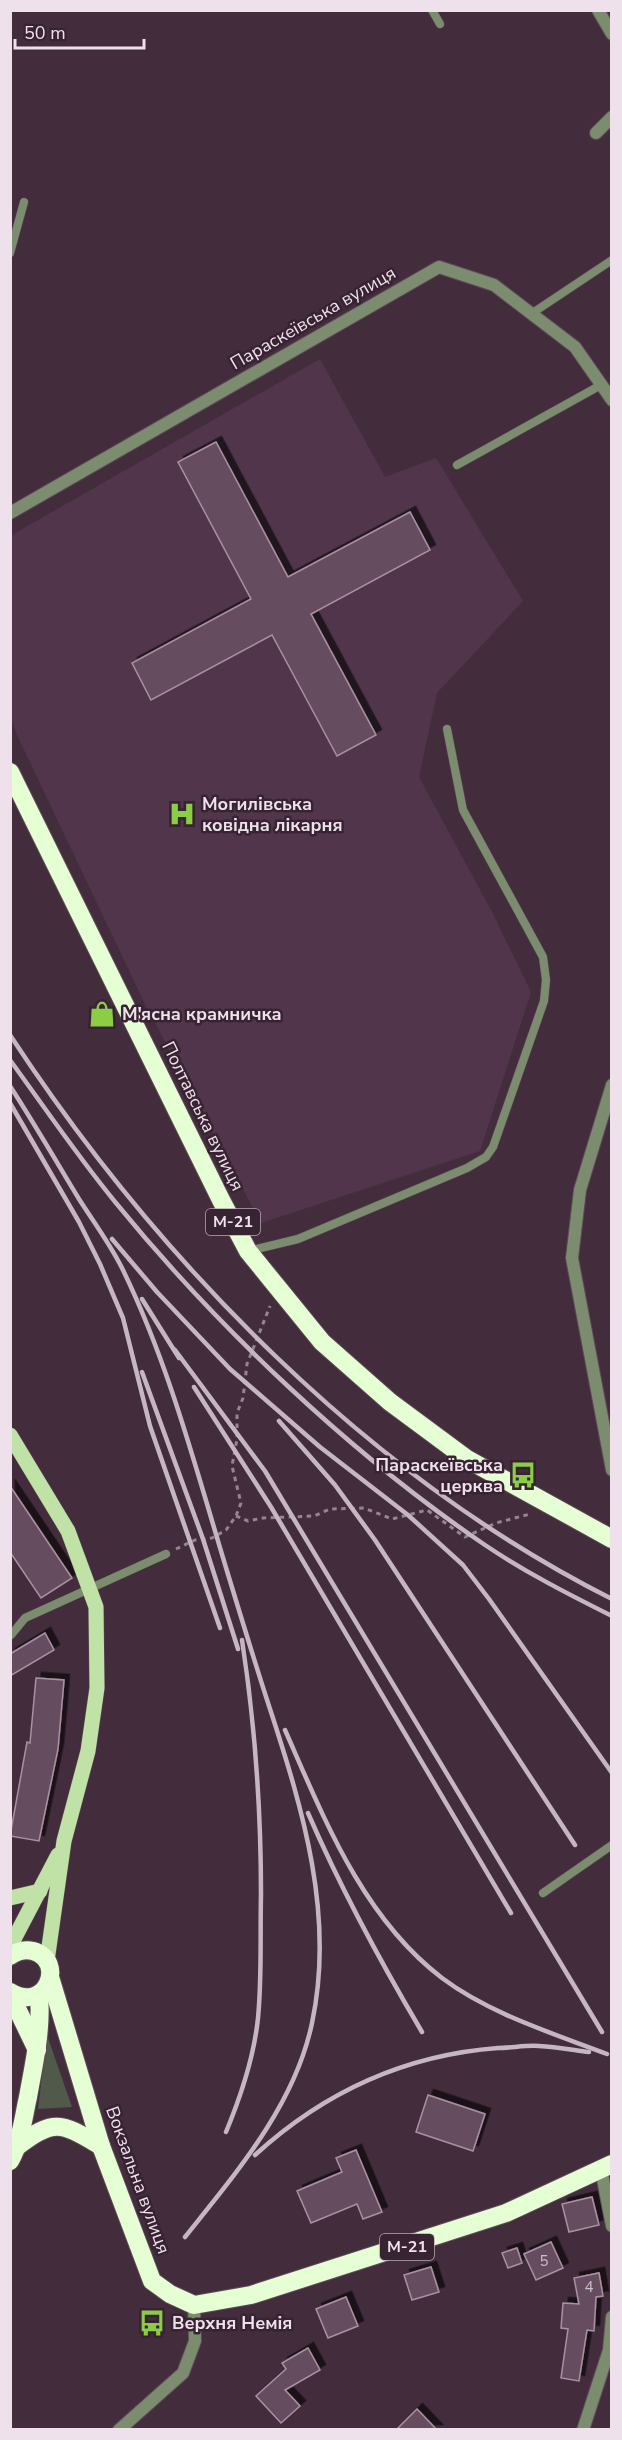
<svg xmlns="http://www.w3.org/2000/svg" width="622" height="2440" font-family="'Nunito Sans',sans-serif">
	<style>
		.built { fill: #51364b }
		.green { fill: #50594a }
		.building { fill: #654d5f; stroke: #aa90a3; stroke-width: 1.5; filter: url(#shadow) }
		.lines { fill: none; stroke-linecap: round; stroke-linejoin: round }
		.lane-casing { stroke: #5f4a59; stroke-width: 9 }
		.street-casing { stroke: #5f4a59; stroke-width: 14 }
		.primary-casing { stroke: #5f4a59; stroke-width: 16 }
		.highway-casing { stroke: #5f4a59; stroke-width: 20 }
		.path { stroke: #968491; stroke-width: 3; stroke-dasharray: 4.5 4.5; stroke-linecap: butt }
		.lane { stroke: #7b8c6f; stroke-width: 8 }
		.street { stroke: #7b8c6f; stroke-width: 12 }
		.primary { stroke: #c0e2a6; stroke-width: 15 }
		.highway { stroke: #e6fed4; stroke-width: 18 }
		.rail { stroke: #c6b6c1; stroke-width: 4.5 }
		.labels { text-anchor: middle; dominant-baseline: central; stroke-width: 5; stroke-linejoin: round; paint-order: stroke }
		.number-label { font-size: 15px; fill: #ccbcc8 }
		.shield { fill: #382333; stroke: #b8a8b4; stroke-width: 1.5 }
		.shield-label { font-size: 16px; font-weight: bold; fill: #efe1eb }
		.street-label { font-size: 18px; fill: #efe1eb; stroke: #382333 }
		.poi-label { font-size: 18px; font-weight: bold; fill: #efe1eb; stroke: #382333; text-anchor: start }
	</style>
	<defs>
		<filter id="shadow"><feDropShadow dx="5.5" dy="-5.5" stdDeviation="0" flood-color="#0009"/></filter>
	</defs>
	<rect width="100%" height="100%" fill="#432d3d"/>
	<polygon class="built" points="320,359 385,477 436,458 523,601 437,693 419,777 492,912 531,992 480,1151 261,1223 144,1002 17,735 10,716 10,536"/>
	<polygon class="green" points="47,2035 72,2107 38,2109"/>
	<g class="building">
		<polygon points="216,442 288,577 410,512 430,550 311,614 376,735 337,756 272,635 151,700 132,663 251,599 178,462"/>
		<polygon points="10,1486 72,1578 41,1598 10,1552"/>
		<polygon points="45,1633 54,1650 10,1676 10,1654"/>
		<polygon points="36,1678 64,1680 58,1749 39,1841 10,1836 27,1742 30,1743"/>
		<polygon points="428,2095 485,2114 473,2151 416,2132"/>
		<polygon points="356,2150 382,2212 363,2219 357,2204 311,2223 297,2191 342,2172 336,2158"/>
		<polygon points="592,2197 599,2225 569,2232 562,2204"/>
		<polygon points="551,2242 563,2268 536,2280 524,2254"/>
		<polygon points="517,2248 522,2263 508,2268 502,2253"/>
		<polygon points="431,2267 439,2292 412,2300 404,2275"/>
		<polygon points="599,2273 603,2296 596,2297 594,2331 587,2330 579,2381 561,2378 568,2329 561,2328 563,2303 579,2304 574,2278"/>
		<polygon points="346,2297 358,2326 328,2338 316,2309"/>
		<polygon points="308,2348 320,2370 285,2390 300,2406 281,2423 256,2396 286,2369 282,2363"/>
		<polygon points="417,2409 437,2430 396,2430"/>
	</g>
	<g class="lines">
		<g class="lane-casing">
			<g id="lane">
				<polyline points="432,10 440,24"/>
				<polyline points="10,253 24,202"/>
				<polyline points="531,314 612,260"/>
				<polyline points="457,465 601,385"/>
				<polyline points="248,1251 298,1239 467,1168 486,1157 493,1147 544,1001 546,980 543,957 463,810 447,729"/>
				<polyline points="11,1635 25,1618 166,1554"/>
				<polyline points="543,1893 612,1845"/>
			</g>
		</g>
		<g class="street-casing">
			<g id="street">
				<polyline points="598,10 612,34"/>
				<polyline points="596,133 612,117"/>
				<polyline points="10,513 439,267 494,285 575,347 612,400"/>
				<polyline points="612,1085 580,1190 572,1258 612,1470"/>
				<polyline points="601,2169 612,2226"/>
				<polyline points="119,2430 183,2373 195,2341 194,2305"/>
				<polyline points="583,2430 609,2350 612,2317"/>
			</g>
		</g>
		<g class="primary-casing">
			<g id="primary">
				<polyline points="10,1435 68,1531 96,1607 97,1688 88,1751 64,1841 47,1961"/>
				<polyline points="10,1898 40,1891"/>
				<polyline points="10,1952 14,1939 58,1855"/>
			</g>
		</g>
		<g class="highway-casing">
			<g id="highway">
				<polyline points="10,772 221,1200 248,1251 322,1342 390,1402 467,1459 612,1539"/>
				<path d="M10 1956C17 1951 25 1949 33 1951 67 1961 46 2014 10 1992"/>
				<polyline points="50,1977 101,2146 152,2281 170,2294 194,2305 251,2295 506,2213 612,2164"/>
				<polyline points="10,1994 37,2050"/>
				<path d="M18 2146C55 2117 63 2124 101 2146"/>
				<path d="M10 2161C21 2141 23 2119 28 2097 34 2063 42 2030 39 1995"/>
			</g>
		</g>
		<g class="path">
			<polyline points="236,1516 248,1521 263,1518 314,1516 330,1509 364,1508 392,1519 427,1510 465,1537 496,1523 530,1514"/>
			<polyline points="176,1549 195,1540 212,1538 226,1530 236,1516 241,1503 232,1466 237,1439 237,1413 243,1398 247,1364 270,1306"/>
		</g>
		<use href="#lane" class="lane"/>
		<use href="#street" class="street"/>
		<use href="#primary" class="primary"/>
		<use href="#highway" class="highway"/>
		<g class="rail">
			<path d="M10 1035C159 1262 368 1476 612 1599"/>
			<path d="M10 1060C45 1108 78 1157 116 1203 218 1328 351 1454 485 1545 525 1572 568 1594 612 1616"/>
			<path d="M10 1086C34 1123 56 1161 79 1199 93 1221 110 1244 122 1268 169 1364 196 1469 227 1571 241 1617 255 1663 270 1709 303 1810 335 1916 312 2023 295 2105 236 2173 185 2237"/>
			<polyline points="10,1103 79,1222 100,1264 123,1318 150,1426 220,1628"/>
			<polyline points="112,1239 157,1292 230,1369 320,1447 408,1515 463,1565 489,1599 612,1773"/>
			<polyline points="142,1299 179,1358"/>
			<polyline points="175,1350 265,1471 602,2032"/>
			<polyline points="142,1372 203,1539 238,1649"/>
			<polyline points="194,1387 271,1507 511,1913"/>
			<polyline points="279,1421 335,1485 375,1540 575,1845"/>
			<path d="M285 1730C324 1818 362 1917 442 1978 490 2014 552 2033 607 2054"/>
			<path d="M308 1813C341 1889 380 1961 422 2032"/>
			<path d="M226 2132C241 2096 254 2057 258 2018 262 1977 260 1936 261 1895 261 1810 255 1724 242 1640"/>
			<path d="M255 2155C323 2093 405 2055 498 2048 511 2048 526 2045 539 2046 556 2047 573 2050 589 2052"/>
		</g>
	</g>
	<defs>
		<g id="hospital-bare" transform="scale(2.07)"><path d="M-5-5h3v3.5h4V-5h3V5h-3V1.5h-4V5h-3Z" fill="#8bce46" stroke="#382333" stroke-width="2.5" paint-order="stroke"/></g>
		<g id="shop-bare" transform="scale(2.07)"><path d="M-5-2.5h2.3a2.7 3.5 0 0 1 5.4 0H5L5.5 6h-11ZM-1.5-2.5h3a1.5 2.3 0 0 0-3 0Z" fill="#8bce46" stroke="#382333" stroke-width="2.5" paint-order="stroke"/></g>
		<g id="bus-bare" transform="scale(2.07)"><path d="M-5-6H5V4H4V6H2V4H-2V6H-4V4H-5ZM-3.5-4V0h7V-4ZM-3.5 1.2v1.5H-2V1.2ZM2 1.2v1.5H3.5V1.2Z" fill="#8bce46" stroke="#382333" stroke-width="2.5" paint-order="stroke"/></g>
	</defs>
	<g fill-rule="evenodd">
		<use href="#hospital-bare" x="182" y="814"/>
		<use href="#shop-bare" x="102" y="1014"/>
		<use href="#bus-bare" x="523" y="1475"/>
		<use href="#bus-bare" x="152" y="2323"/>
	</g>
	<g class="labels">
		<g class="number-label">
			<text x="544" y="2261">5</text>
			<text x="589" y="2287">4</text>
		</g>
		<g class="shield">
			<rect x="206" y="1209" width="54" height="26" rx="4.5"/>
			<rect x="380" y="2234" width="54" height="26" rx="4.5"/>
		</g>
		<g class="shield-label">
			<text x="233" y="1222">М-21</text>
			<text x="407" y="2247">М-21</text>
		</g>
		<g class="street-label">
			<text transform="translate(313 318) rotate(-30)">Параскеївська вулиця</text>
			<text transform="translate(203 1116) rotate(64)">Полтавська вулиця</text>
			<text transform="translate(138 2180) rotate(70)">Вокзальна вулиця</text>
		</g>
		<g class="poi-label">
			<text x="202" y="804">Могилівська<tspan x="202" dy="21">ковідна лікарня</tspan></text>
			<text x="122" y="1014">М'ясна крамничка</text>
			<text x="503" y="1465" text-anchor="end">Параскеївська<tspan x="503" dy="21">церква</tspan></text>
			<text x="172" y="2323">Верхня Немія</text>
		</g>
	</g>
	<rect width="622" height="2440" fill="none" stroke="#efe1eb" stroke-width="24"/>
	<path d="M15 39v9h129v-9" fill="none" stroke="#efe1eb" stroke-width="3"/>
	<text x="24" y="39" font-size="18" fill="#efe1eb" stroke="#382333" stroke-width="4.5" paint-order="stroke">50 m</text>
</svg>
